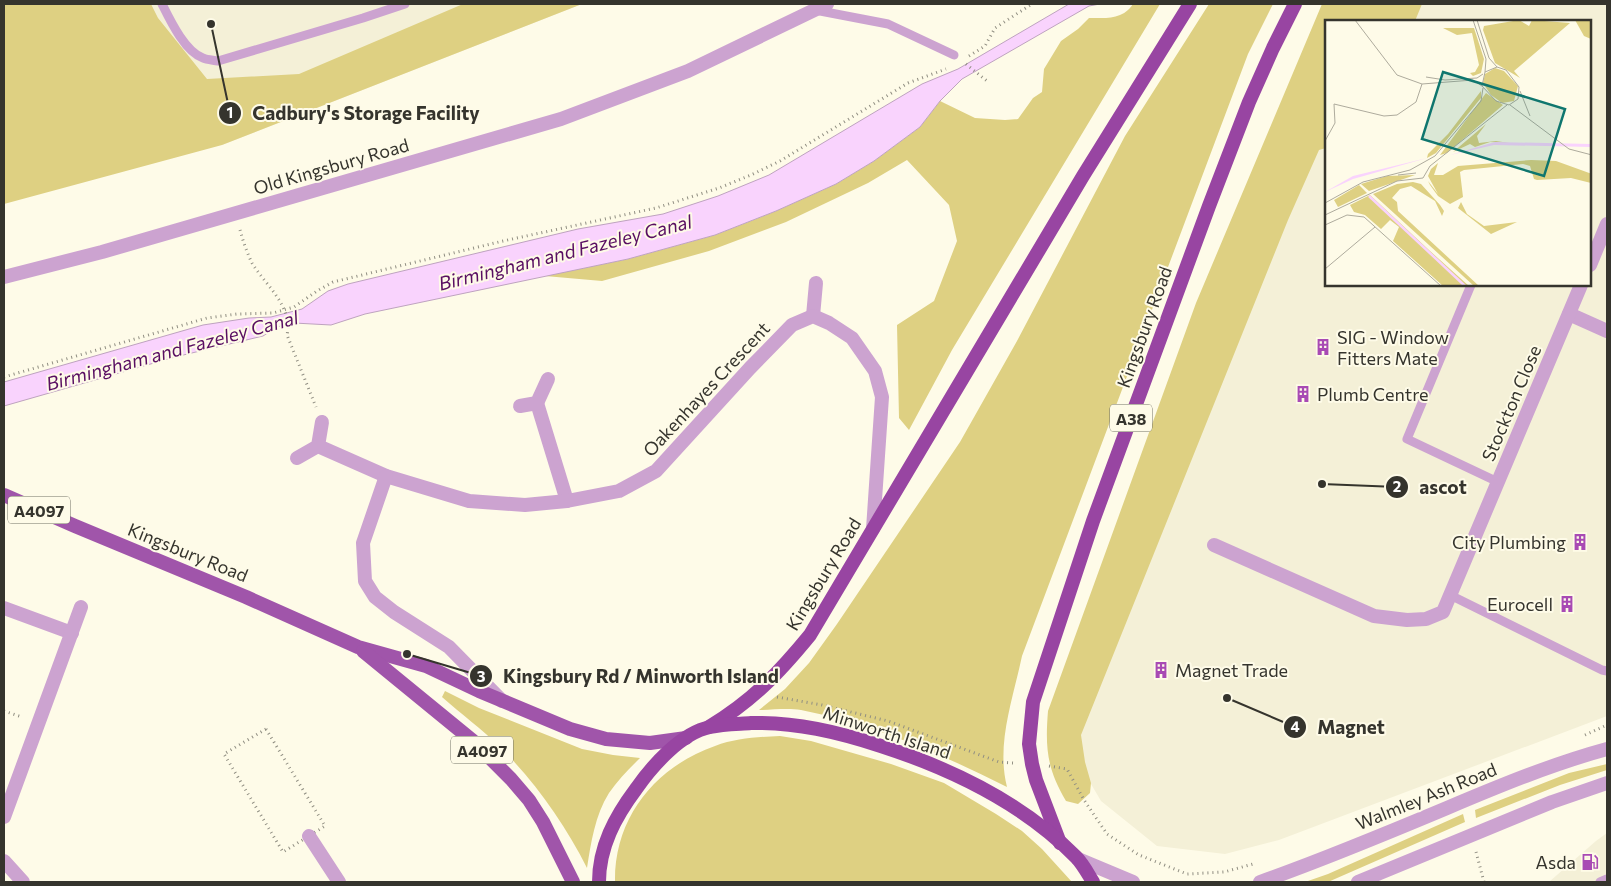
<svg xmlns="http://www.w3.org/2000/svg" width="1611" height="886" font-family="Commissioner,sans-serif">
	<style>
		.built { fill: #f4f0d7 }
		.green { fill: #ded082 }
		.water { fill: #f9d3fd; stroke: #bea3bf }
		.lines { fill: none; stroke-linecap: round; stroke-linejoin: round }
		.path { stroke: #908e82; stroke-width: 3; stroke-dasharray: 1 4; stroke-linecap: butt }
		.service { stroke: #cca3d0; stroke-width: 9 }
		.minor { stroke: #cca3d0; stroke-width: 14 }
		.tertiary { stroke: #cca3d0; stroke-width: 14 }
		.primary { stroke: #a055aa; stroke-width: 14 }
		.trunk { stroke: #9845a2; stroke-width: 14 }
		.labels { text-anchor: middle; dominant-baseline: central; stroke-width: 4; stroke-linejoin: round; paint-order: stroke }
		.shield { fill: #fefbe8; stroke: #717065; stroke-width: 1 }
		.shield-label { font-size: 16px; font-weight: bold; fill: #35342d }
		.street-label { font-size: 18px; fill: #35342d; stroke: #fefbe8 }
		.poi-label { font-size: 18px; fill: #35342d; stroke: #fefbe8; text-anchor: start }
		.water-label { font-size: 19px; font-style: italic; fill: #590e62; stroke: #fefbe8 }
		.inset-river { fill: none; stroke: #f9d3fd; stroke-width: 2.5 }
		.inset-road { fill: none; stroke: #aeab9d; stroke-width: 1 }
		.view { fill: #0f766e; fill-opacity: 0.15; stroke: #0f766e; stroke-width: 2.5 }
		.inset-edge { fill: none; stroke: #35342d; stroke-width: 2.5 }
		.leader { fill: none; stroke: #35342d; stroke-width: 2 }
		.callout-dot { fill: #35342d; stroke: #fefbe8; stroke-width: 2 }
		.mark-label { font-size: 15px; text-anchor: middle; font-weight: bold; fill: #fff }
		.callout-label { font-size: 19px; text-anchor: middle; font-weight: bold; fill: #35342d; stroke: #fefbe8; stroke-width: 4; stroke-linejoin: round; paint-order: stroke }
	</style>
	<rect width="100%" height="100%" fill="#fefbe8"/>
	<g class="built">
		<polygon points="4,4 582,4 222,145"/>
		<polygon points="1360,4 1607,4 1607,716 1279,840 1225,854 1157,846 1101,801 1077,760 1077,729 1326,90 1326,285 1590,285 1590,21 1353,21"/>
		<polygon points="1607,833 1607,882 1549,882 1596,841"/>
	</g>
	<g class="green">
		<polygon points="4,4 151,4 158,18 207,79 299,74 463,4 582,4 222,145 4,204"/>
		<path d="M1133 4H1160L952 350 909 430 899 418 897 325 934 301 957 241 949 205 907 160 868 183 786 222 709 251 602 281 545 276 628 259 715 235 776 211 836 184 874 161 920 127 940 101 975 118 1005 120 1018 119 1033 98 1042 92 1044 69 1061 41 1078 29 1089 18C1105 18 1123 20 1133 4Z"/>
		<path d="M1209 4H1273L1248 54 1022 656C1013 699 996 744 1007 787 941 754 874 724 801 710 788 708 772 710 759 710L785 689 809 663 837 624 960 442 1017 341 1125 136Z"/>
		<path d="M1322 4H1422L1415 21H1326V148L1319 150 1288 220 1081 735 1085 762 1091 783 1090 793 1078 804 1066 801C1047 769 1045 748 1048 711L1196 303Z"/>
		<path d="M445 691 479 708 582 749 613 755 640 758C629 769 618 780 609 793 595 815 591 843 587 868 565 824 535 782 500 747 482 729 461 714 442 697Z"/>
		<path d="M780 736 811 741 891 764 944 783 996 814 1022 831 1042 849 1072 882H615C614 818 655 767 715 746 736 738 758 737 780 736Z"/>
		<polygon points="1607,764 1607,770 1560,785 1476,818 1475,810 1569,773"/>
		<polygon points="1463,814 1465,822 1328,882 1305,882 1328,874"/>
	</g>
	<polygon class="water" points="1069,4 1100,4 1089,6 962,79 940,101 920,127 874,161 836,184 776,211 715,235 628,259 365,314 331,325 294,323 277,327 263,336 175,357 4,406 4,382 203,325 249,318 271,317 302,309 328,291 348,284 578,229 663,214 718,196 769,175 922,84 958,69"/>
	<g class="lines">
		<g class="path">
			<polyline points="969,56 985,46 995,28 1032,4"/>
			<polyline points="966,64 987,81"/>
			<path d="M240 230C243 241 247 253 252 263 266 286 293 306 287 335L316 407"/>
			<polyline points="4,377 207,318 237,314 273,313 294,307 317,291 333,282 503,241 656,208 719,188 751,175 780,161 908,83 946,69"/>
			<polyline points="777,697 822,705 888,721 999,762 1013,763"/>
			<polyline points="4,711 22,717"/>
			<polygon points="266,729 325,826 283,852 224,754"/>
			<polyline points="1585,735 1607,725"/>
			<polyline points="1049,766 1067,769 1084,800 1107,834 1139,855 1187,874 1224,872 1253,864"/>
			<polyline points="1476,852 1484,882"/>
		</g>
		<g class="service">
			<path d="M162 4C170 20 185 52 203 58 207 60 213 60 218 61L363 18 405 4"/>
			<polyline points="815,10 888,24 954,55"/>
			<polyline points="1471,285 1407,439 1498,482"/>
			<polyline points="1450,595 1602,670 1607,671"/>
			<polyline points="1600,882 1607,879"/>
		</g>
		<g class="minor">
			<polyline points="1590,265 1607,224"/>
			<polyline points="4,277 102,252 561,119 688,71 827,4"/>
			<polyline points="1569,314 1607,331"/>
			<polyline points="813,316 816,283"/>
			<polyline points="537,403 567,501"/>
			<polyline points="520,406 537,403 548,379"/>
			<polyline points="318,446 386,476 469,501 525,505 567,501 619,491 656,471 750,368 792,325 813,316 829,323 852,338 875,371 882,397 873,529"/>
			<polyline points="297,458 318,446 322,422"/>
			<polyline points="386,476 363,543 365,581 375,597 394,612 449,647 502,701"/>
			<polyline points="1214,545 1374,616 1407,620 1426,619 1443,612 1581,285"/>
			<polyline points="4,608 72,633"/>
			<polyline points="4,817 81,607"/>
			<polyline points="309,836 339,882"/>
			<polyline points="4,861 23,882"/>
		</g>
		<g class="tertiary">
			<polyline points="1078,859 1133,882"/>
			<path d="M1260 882C1323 860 1385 834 1447 808 1499 786 1552 764 1607 749"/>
			<polyline points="1358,882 1552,802 1607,783"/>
		</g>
		<g class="primary">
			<polyline points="4,495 75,526 246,597 358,647 426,666 479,691 570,729 606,739 650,743 686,738"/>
			<polyline points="363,651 473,741 511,779 529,800 543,822 573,882"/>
		</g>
		<g class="trunk">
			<path d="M709 727C752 701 778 674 810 635L1083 176 1190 4"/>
			<polyline points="1060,843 1036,780 1032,764 1029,744 1033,702 1093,521 1209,206 1249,102 1273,48 1295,4"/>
			<path d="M599 882C599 847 615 817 636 789 652 766 681 733 710 727 723 724 738 724 751 723 796 722 838 732 881 746 952 769 1023 803 1076 857 1083 864 1088 874 1093 882"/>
		</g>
	</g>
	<defs>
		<g id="building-bare" transform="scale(1.35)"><path d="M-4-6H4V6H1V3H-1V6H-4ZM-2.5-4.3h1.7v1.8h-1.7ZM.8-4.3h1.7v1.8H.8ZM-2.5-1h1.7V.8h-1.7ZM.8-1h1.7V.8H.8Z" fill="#a84ab4" stroke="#fefbe8" stroke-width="2.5" paint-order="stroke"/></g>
		<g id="fuel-bare" transform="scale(1.35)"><path d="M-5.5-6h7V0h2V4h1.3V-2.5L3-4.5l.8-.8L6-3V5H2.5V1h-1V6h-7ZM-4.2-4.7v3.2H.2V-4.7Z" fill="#a84ab4" stroke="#fefbe8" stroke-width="2.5" paint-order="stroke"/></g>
	</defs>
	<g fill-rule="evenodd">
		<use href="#building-bare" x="1323" y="347"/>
		<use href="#building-bare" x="1303" y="394"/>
		<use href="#building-bare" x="1580" y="542"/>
		<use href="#building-bare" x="1567" y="604"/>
		<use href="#building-bare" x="1161" y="670"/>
		<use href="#fuel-bare" x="1590" y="862"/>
	</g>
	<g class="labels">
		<g class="shield">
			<rect x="1110" y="404.5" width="42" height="27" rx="4"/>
			<rect x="8" y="496.5" width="62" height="27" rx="4"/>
			<rect x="451" y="736.5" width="62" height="27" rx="4"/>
		</g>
		<g class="shield-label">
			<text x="1131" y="418">A38</text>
			<text x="39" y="510">A4097</text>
			<text x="482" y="750">A4097</text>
		</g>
		<g class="street-label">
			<text transform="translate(331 166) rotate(-16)">Old Kingsbury Road</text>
			<text transform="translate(1144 327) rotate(-70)">Kingsbury Road</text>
			<text transform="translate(706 389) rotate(-47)">Oakenhayes Crescent</text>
			<text transform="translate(1511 403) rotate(-67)">Stockton Close</text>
			<text transform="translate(188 552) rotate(22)">Kingsbury Road</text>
			<text transform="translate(823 574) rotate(-59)">Kingsbury Road</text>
			<text transform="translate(887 732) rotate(18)">Minworth Island</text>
			<text transform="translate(1426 796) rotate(-22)">Walmley Ash Road</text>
		</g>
		<g class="poi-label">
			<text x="1337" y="337">SIG - Window<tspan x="1337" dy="21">Fitters Mate</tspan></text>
			<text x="1317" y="394">Plumb Centre</text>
			<text x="1566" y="542" text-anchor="end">City Plumbing</text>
			<text x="1553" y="604" text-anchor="end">Eurocell</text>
			<text x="1175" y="670">Magnet Trade</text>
			<text x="1576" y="862" text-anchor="end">Asda</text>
		</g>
		<g class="water-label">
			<text transform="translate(565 252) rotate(-14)">Birmingham and Fazeley Canal</text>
			<text transform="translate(172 350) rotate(-15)">Birmingham and Fazeley Canal</text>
		</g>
	</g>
	<g transform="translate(1325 20)">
		<rect width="266" height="266" fill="#fefbe8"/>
		<path d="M194 0 204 6 207 0 245 3 189 51 195 58 170 43 158 10 159 6ZM250 0H266V19L259 16ZM118 8H149L159 39 156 53 148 56 145 53 150 52 154 45 147 13 132 15ZM170 48 179 51 193 66 189 81 177 83 166 75 158 63 160 54ZM156 71V78L111 133 102 138 103 134 123 114ZM161 73 178 85 122 133 115 135ZM161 104 152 116 154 123 171 121 184 123 165 122 150 127 145 124 128 132ZM206 140 231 141 267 154 266 163 246 158 212 160 209 159 205 146 198 144 139 150 135 152 138 177 125 184 113 176 105 165 103 161 113 174 103 156 106 149 113 143 109 155H118L133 146ZM90 155 44 171 36 164 62 156ZM88 162 96 164 115 185 119 191 117 196 110 181 86 166 75 169 67 178 72 182 73 191 154 266H149L48 174 72 164ZM34 165 42 173 13 187 9 180ZM45 175 105 231 144 266H118L68 221 74 207 65 200 56 209 40 195 29 192 25 185ZM136 182 142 194 159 206 192 202 166 214 133 188Z" fill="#ded082"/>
		<path d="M170 122 266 124V127L169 125 125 135ZM102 138 28 159 0 172 28 156Z" fill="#f9d3fd"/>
		<path class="inset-river" d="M44 176 140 266"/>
		<path class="inset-road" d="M30 0 72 55 97 64 148 60 157 66M148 0 161 39 160 52M152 0 164 38 172 47M172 47 181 50 194 67 193 79 184 85 171 81 157 66 160 52ZM101 57 120 60 152 58 158 54M195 71 205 96M185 85 244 129 267 135M0 121 10 103 9 84 59 96 72 95 91 82 97 64M73 155 91 153M0 183 38 162 85 150 110 136 156 81 158 68M0 195 72 161 98 158 105 146 182 85M0 205 22 195 39 197 116 266M0 249 50 207"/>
		<path class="view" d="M118 52 240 89 219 156 97 119Z"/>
		<rect width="266" height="266" class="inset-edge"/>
	</g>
	<path class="leader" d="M211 24L230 113M1322 484L1397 487M407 654L481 676M1227 698L1295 727"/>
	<g class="callout-dot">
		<circle cx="211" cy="24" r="5"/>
		<circle cx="1322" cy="484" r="5"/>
		<circle cx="407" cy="654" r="5"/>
		<circle cx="1227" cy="698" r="5"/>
		<circle cx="230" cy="113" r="12"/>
		<circle cx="1397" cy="487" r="12"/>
		<circle cx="481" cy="676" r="12"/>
		<circle cx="1295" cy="727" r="12"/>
	</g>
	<g class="mark-label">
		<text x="230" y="118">1</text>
		<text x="1397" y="492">2</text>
		<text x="481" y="682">3</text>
		<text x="1295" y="732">4</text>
	</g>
	<g class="callout-label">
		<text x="366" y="120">Cadbury's Storage Facility</text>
		<text x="1443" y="494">ascot</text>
		<text x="641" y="683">Kingsbury Rd / Minworth Island</text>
		<text x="1351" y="734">Magnet</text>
	</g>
	<rect width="1611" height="886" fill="none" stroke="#35342d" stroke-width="10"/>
</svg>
